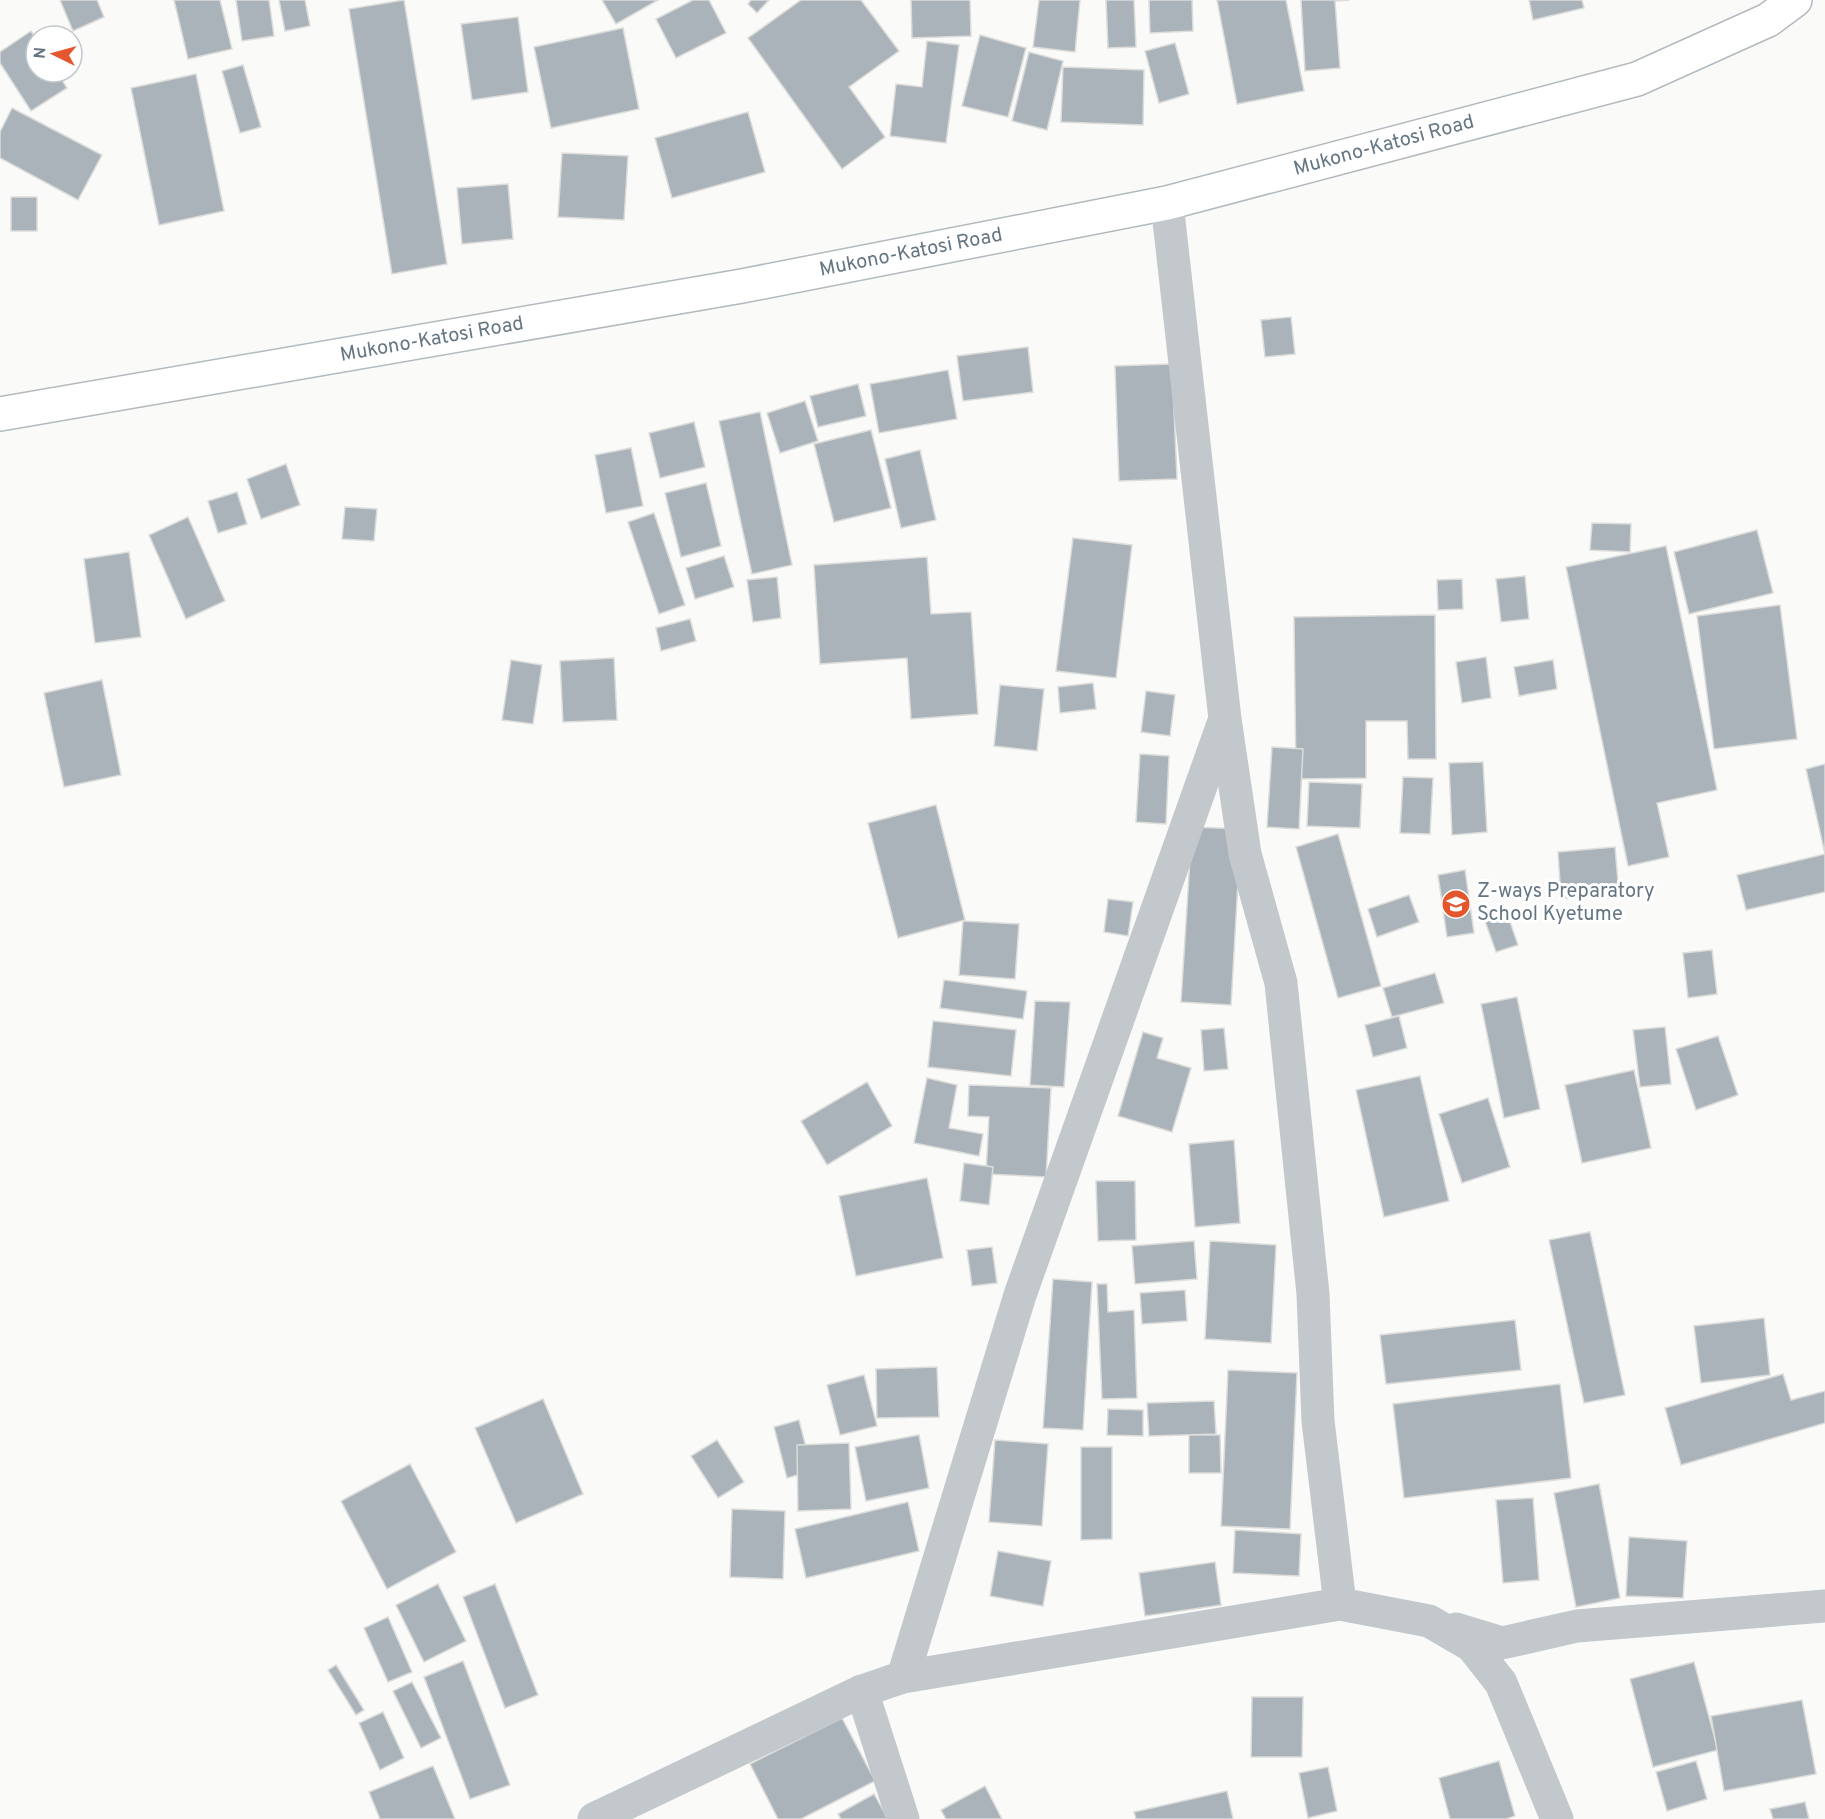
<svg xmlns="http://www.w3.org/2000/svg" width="1825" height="1819" font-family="Overpass,sans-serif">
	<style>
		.building { fill: #aab3b9; stroke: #dcdcda; stroke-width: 1.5 }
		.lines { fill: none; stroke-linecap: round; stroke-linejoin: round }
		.secondary-casing { stroke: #b3babf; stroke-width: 36 }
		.street { stroke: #c3c8cc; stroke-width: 33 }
		.secondary { stroke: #fff; stroke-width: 33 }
		.labels { text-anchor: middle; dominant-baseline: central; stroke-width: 6; stroke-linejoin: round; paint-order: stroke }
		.street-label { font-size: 20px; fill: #657683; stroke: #fff }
		.poi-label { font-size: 20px; fill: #657683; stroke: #fff; text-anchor: start }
	</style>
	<rect width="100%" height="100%" fill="#fafaf8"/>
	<g class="building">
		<polygon points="60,0 97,0 104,17 73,31"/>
		<polygon points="174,0 220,0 232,49 188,59"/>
		<polygon points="236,0 269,0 274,36 242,41"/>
		<polygon points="279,0 305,0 310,26 285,31"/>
		<polygon points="404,0 447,264 392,274 349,9"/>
		<polygon points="602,0 658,0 616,24"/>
		<polygon points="693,0 709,0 726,33 676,58 656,19"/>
		<polygon points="751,0 769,0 757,13 748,4"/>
		<polygon points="801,0 861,0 899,51 849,87 885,137 842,169 748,38"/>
		<polygon points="911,0 970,0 971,36 912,38"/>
		<polygon points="1039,0 1080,0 1075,52 1033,47"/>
		<polygon points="1106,0 1134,0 1136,47 1108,48"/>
		<polygon points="1149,0 1192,0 1193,31 1150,33"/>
		<polygon points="1217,0 1286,0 1304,91 1237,104"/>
		<polygon points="1301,0 1349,0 1335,1 1340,68 1305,71"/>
		<polygon points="1529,0 1582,0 1584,8 1533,20"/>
		<polygon points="518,17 528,92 472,100 461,24"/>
		<polygon points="623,28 639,109 551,128 534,47"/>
		<polygon points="31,31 36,39 36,72 57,72 67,88 31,111 0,63 0,52"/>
		<polygon points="980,35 1026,48 1008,117 962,106"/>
		<polygon points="927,41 959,45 946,143 890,136 896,84 922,87"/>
		<polygon points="1175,43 1189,94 1159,103 1145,51"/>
		<polygon points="1029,52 1063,61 1047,130 1012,121"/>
		<polygon points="243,65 261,127 240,133 222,71"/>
		<polygon points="1063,67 1144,70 1143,125 1061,122"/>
		<polygon points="196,74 224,211 159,225 131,88"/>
		<polygon points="12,108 102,155 78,200 0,158 0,132"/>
		<polygon points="748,112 765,172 672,198 655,138"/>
		<polygon points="562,153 628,156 624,220 558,217"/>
		<polygon points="508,184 513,239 462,244 457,188"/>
		<rect x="11" y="197" width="26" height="34"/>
		<polygon points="1291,317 1295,354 1265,357 1261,320"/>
		<polygon points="1028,347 1033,392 963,401 957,356"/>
		<polygon points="1172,364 1177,479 1119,481 1115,366"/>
		<polygon points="948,370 957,419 879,433 870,384"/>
		<polygon points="858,384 866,416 818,427 810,396"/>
		<polygon points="805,401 818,441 780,453 767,413"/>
		<polygon points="760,412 792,565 752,574 719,421"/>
		<polygon points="694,422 705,467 660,478 649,433"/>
		<polygon points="871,430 891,508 834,522 814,444"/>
		<polygon points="631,448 643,506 606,513 595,455"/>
		<polygon points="920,450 936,520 901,528 885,459"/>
		<polygon points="286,464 300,505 261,519 247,479"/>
		<polygon points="706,483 721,546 681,557 665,493"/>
		<polygon points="237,492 247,524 218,533 208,501"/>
		<polygon points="345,507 377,509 374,541 342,539"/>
		<polygon points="654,513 685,605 659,614 628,522"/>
		<polygon points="188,517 225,601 186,619 149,535"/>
		<polygon points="1592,523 1631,524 1630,552 1590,550"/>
		<polygon points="1757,530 1773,593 1689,614 1674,552"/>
		<polygon points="1073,538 1132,545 1116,678 1056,671"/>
		<polygon points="1666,546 1717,790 1657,803 1669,857 1628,866 1566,567"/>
		<polygon points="129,552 141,637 95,643 84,559"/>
		<polygon points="724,556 734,587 695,599 686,568"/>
		<polygon points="927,557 931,614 971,612 978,714 911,719 907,658 820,664 814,565"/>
		<polygon points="1525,576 1529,619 1501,622 1496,579"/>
		<polygon points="777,577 781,618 753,622 747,580"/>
		<polygon points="1462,579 1463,609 1438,610 1437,580"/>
		<polygon points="1780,605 1797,739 1714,749 1697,616"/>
		<polygon points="1435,615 1436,759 1408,759 1407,721 1366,721 1366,778 1296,779 1294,617"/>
		<polygon points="690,619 696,641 661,651 656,628"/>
		<polygon points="1486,657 1491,698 1462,703 1456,662"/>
		<polygon points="614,658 617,720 563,722 560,661"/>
		<polygon points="511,660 542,665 533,724 502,720"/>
		<polygon points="1553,660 1557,689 1519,696 1514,667"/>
		<polygon points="102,680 121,775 64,787 44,693"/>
		<polygon points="1093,683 1096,709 1060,713 1058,687"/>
		<polygon points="1000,685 1044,689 1037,751 994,746"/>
		<polygon points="1146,691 1175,695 1170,736 1141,732"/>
		<polygon points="1272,747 1303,749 1299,829 1267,827"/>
		<polygon points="1140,754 1169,756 1166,824 1136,822"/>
		<polygon points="1483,762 1487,832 1452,835 1449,763"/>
		<polygon points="1825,764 1825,892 1746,910 1737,875 1825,854 1806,769"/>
		<polygon points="1403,777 1433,778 1430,834 1400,833"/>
		<polygon points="1309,782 1362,784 1360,828 1307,826"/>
		<polygon points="936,805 965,920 898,938 868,823"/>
		<polygon points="1192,827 1241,829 1231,1005 1181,1002"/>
		<polygon points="1338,834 1381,986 1338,998 1296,847"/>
		<polygon points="1615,847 1619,894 1561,899 1558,852"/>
		<polygon points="1465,870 1474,933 1447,937 1438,875"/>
		<polygon points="1409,895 1419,922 1377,937 1368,909"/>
		<polygon points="1108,899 1133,902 1128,936 1104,932"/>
		<polygon points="1507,913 1518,945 1496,952 1485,921"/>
		<polygon points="963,921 1019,924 1015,979 959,975"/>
		<polygon points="1712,950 1717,994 1688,998 1683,953"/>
		<polygon points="1435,973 1444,1003 1392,1017 1383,988"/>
		<polygon points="944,980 1027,991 1023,1019 940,1008"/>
		<polygon points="1517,997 1540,1109 1504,1118 1481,1004"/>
		<polygon points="1035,1001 1070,1002 1064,1087 1030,1085"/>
		<polygon points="1399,1016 1407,1048 1373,1057 1365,1025"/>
		<polygon points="933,1021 1016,1030 1011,1076 928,1067"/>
		<polygon points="1665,1027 1671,1084 1640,1087 1633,1030"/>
		<polygon points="1224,1028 1228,1069 1204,1071 1201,1030"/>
		<polygon points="1143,1032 1163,1038 1157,1058 1191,1068 1172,1132 1118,1116"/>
		<polygon points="1718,1036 1738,1095 1696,1110 1676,1049"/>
		<polygon points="1634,1070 1651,1148 1582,1163 1565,1085"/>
		<polygon points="1420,1076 1449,1201 1384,1217 1356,1090"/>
		<polygon points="927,1078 957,1085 949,1128 983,1134 979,1156 914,1143"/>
		<polygon points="867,1082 892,1126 827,1165 801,1121"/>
		<polygon points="969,1085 1051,1088 1046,1177 986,1174 989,1117 968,1116"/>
		<polygon points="1488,1098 1510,1167 1462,1183 1439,1114"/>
		<polygon points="1234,1140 1240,1223 1195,1227 1189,1144"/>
		<polygon points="964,1163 993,1167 989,1205 960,1201"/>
		<polygon points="927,1178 943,1258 856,1276 839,1196"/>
		<polygon points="1096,1181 1135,1181 1136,1240 1098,1241"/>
		<polygon points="1590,1232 1625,1395 1584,1403 1549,1240"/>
		<polygon points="1194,1241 1197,1279 1135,1284 1132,1246"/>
		<polygon points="1210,1241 1276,1245 1271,1343 1205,1339"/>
		<polygon points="992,1247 997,1283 972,1286 967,1250"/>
		<polygon points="1053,1279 1092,1282 1083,1430 1043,1428"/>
		<polygon points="1097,1284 1107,1284 1108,1312 1134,1310 1137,1398 1102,1399"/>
		<polygon points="1185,1290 1187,1321 1142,1324 1140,1293"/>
		<polygon points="1764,1318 1770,1375 1701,1383 1694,1326"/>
		<polygon points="1515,1320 1521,1370 1386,1384 1380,1335"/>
		<polygon points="937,1367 939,1417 877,1418 876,1369"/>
		<polygon points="1228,1370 1297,1373 1290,1529 1221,1526"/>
		<polygon points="1783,1374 1791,1400 1825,1391 1825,1423 1681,1465 1665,1408"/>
		<polygon points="864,1375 877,1426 840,1435 827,1385"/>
		<polygon points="1560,1384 1571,1478 1404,1498 1393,1404"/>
		<polygon points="543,1399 583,1494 516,1523 475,1428"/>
		<polygon points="1214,1401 1216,1434 1149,1436 1147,1403"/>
		<polygon points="1108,1409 1143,1410 1143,1436 1107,1435"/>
		<polygon points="799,1420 812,1471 787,1478 774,1427"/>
		<polygon points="919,1435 929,1488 866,1501 855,1447"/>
		<polygon points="1189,1435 1220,1435 1221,1473 1189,1473"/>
		<polygon points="717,1440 744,1482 718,1498 691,1456"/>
		<polygon points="995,1440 1048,1444 1042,1526 989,1522"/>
		<polygon points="849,1443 851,1509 798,1511 797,1445"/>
		<polygon points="1081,1447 1112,1447 1112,1539 1081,1540"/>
		<polygon points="410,1464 456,1552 387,1589 341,1501"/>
		<polygon points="1599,1484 1620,1598 1576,1607 1554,1493"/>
		<polygon points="1533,1498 1539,1580 1503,1583 1496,1500"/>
		<polygon points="908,1502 919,1551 806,1578 795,1529"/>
		<polygon points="732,1509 785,1511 783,1579 730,1577"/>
		<polygon points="1235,1530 1301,1534 1299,1576 1233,1573"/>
		<polygon points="1629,1537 1687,1541 1683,1598 1626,1596"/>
		<polygon points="998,1551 1051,1561 1043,1606 990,1596"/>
		<polygon points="1215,1562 1221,1605 1145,1616 1139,1573"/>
		<polygon points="438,1584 466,1641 424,1662 396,1605"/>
		<polygon points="495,1584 538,1695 505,1708 463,1597"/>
		<polygon points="388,1617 412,1672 388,1682 364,1628"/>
		<polygon points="463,1661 510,1785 470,1799 424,1677"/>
		<polygon points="1694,1662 1718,1750 1653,1767 1630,1679"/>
		<polygon points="336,1665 364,1710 356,1715 328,1670"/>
		<polygon points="412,1682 441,1738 421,1748 393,1691"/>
		<polygon points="1252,1697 1303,1697 1302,1757 1251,1757"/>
		<polygon points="1802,1700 1816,1774 1724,1791 1711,1716"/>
		<polygon points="383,1712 404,1758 380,1770 359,1723"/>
		<polygon points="842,1718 875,1781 801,1819 778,1819 750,1764"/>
		<polygon points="1499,1761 1515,1816 1506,1819 1450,1819 1439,1778"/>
		<polygon points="1696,1761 1707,1799 1667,1811 1656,1772"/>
		<polygon points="433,1766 455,1819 380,1819 369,1792"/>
		<polygon points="1328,1767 1337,1811 1308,1818 1299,1773"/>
		<polygon points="985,1786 1002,1819 946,1819 941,1810"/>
		<polygon points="1227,1791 1233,1819 1136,1819 1134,1812"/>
		<polygon points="874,1794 888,1819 841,1819 838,1814"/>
		<polygon points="1805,1802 1809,1819 1773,1819 1770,1809"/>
	</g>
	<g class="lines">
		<g class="secondary-casing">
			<polyline id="secondary" points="0,414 742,286 1167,203 1637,79 1768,20 1795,0"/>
		</g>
		<g class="street">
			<polyline points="1167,203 1225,719 1245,854 1281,983 1313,1294 1318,1421 1340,1604 1429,1621 1472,1646 1501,1683 1557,1819"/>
			<polyline points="1456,1629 1502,1643 1577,1626 1825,1606"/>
			<polyline points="903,1677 1020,1295 1223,724"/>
			<polyline points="862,1691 903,1819"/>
			<polyline points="594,1819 862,1691 903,1677 1340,1604"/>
		</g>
		<use href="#secondary" class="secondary"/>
	</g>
	<defs>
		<g id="school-disc" transform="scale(1.5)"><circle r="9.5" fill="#e4572e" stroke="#fff"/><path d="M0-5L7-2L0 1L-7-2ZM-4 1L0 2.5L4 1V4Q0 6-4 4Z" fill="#fff"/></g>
	</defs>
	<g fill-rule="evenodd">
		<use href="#school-disc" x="1456" y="904"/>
	</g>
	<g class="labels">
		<g class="street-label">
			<text transform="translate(1384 146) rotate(-15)">Mukono-Katosi Road</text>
			<text transform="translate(911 253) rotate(-11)">Mukono-Katosi Road</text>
			<text transform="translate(432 340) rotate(-10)">Mukono-Katosi Road</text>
		</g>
		<g class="poi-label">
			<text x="1477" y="892">Z-ways Preparatory<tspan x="1477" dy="23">School Kyetume</tspan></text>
		</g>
	</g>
	<g transform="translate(54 54) rotate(275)"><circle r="28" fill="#ffffff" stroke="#c1c8cd" stroke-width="1.5"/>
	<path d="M0-4.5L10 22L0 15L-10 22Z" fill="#e4572e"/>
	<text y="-9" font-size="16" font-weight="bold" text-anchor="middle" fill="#657683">N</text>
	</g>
</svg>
